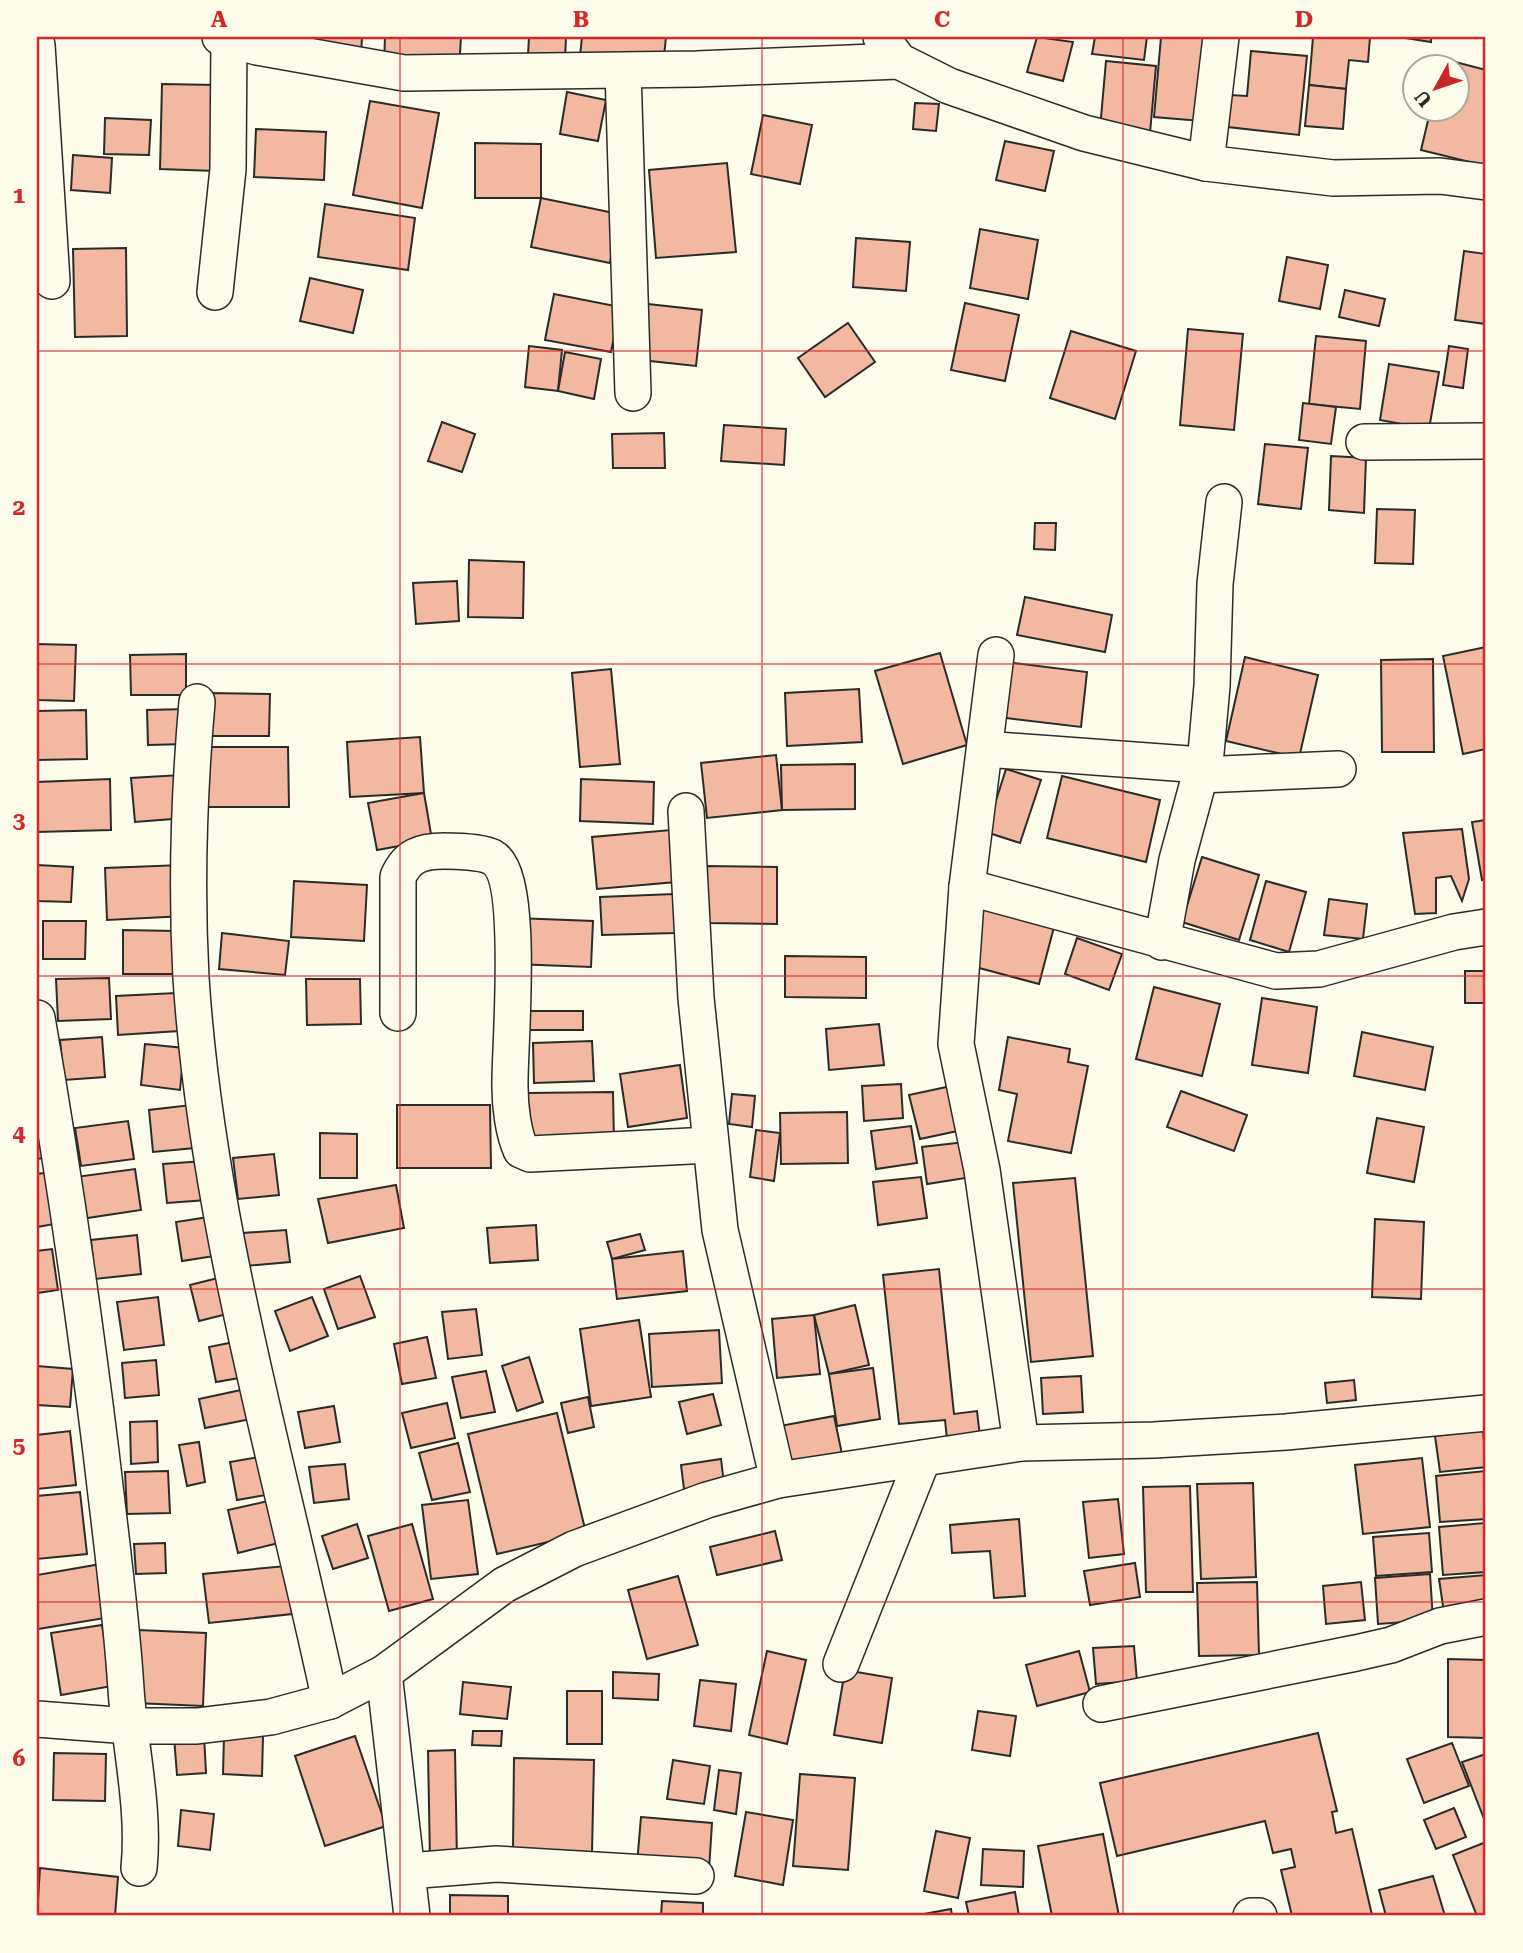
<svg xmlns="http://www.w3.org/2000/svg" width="1523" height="1953" font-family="'Roboto Serif',serif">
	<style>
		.building { fill: #f2b8a0; stroke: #2b2b2b; stroke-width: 2 }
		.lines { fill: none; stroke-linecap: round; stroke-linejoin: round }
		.minor-casing { stroke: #2b2b2b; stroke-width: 38 }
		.minor { stroke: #fdfbea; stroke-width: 35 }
		.grid { fill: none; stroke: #d62828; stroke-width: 2; stroke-opacity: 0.55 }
		.neatline { fill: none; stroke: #d62828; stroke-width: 2.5 }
		.grid-label { font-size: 23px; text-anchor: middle; font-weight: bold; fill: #d62828 }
	</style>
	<rect width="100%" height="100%" fill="#fdfbea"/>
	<g class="building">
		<polygon points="291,37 362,37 361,56"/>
		<polygon points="385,37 461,37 459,70 384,66"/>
		<polygon points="529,37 566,37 565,59 528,55"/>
		<polygon points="582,37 666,37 663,66 580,56"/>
		<polygon points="1037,37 1073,42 1063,81 1027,72"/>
		<polygon points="1095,37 1147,37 1144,60 1092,54"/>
		<polygon points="1161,37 1208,37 1201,121 1154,117"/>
		<polygon points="1313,37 1370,37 1368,62 1349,60 1346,89 1309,85"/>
		<polygon points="1399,37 1431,37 1431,42"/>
		<polygon points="1251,51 1307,56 1299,135 1228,127 1231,95 1247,96"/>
		<polygon points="1444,59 1486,70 1486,166 1421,150 1431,108 1456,108 1456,66 1442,66"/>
		<polygon points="1106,61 1156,66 1150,133 1100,129"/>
		<polygon points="162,84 217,85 215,171 160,169"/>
		<polygon points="1309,85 1346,89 1343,129 1305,126"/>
		<polygon points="567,92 606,100 598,141 560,134"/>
		<polygon points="370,101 439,113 422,208 353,195"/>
		<polygon points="915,103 939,104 936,131 913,129"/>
		<polygon points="763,115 812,125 800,184 751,174"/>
		<polygon points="105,118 151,120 149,155 104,154"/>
		<polygon points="256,129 326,132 324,180 254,177"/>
		<polygon points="1005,141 1054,151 1045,191 996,180"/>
		<polygon points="475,143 541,144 541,198 475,198"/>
		<polygon points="73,155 112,158 110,193 71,190"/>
		<polygon points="727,163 736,252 656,258 649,170"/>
		<polygon points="541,198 619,214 610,263 531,247"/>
		<polygon points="325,204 415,218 408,270 318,257"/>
		<polygon points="980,229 1038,240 1028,299 970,288"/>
		<polygon points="856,238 910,242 906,291 853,287"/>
		<polygon points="126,248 127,336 75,337 73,249"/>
		<polygon points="1464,251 1486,254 1486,324 1455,320"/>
		<polygon points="1287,257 1328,265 1320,309 1279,301"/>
		<polygon points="310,278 363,290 353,333 300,321"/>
		<polygon points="1345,290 1385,299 1379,326 1339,317"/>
		<polygon points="554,294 620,307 611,352 545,340"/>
		<polygon points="965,303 1019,315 1005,381 951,370"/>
		<polygon points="648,304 702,310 696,366 641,360"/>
		<polygon points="848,323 875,362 825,397 798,358"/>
		<polygon points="1188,329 1243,334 1234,430 1180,425"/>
		<polygon points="1071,331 1136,351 1115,419 1050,398"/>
		<polygon points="1316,336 1366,341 1360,409 1309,404"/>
		<polygon points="529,346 562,350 558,391 525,387"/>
		<polygon points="1449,346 1468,349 1463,388 1443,385"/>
		<polygon points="565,352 601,359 594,399 558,391"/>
		<polygon points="1389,364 1439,372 1429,429 1380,420"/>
		<polygon points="1303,403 1336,407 1331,444 1299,440"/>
		<polygon points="442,422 475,434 462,472 428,461"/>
		<polygon points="724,425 786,429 784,465 721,461"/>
		<polygon points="664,433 665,468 613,468 612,434"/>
		<polygon points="1265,444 1308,448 1301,509 1258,504"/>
		<polygon points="1331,456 1366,458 1364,513 1329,510"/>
		<polygon points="1377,509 1415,510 1413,564 1375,563"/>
		<polygon points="1035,523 1056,523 1055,550 1034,549"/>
		<polygon points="469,560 524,562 523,618 468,617"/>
		<polygon points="457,581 459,621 416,624 413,583"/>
		<polygon points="1025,597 1112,615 1105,652 1017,635"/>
		<polygon points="37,644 76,645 74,701 37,700"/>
		<polygon points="1486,647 1486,749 1463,754 1443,656"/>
		<polygon points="940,653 967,745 903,764 875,671"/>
		<polygon points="186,654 186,695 131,695 130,655"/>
		<polygon points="1245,657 1318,675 1299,758 1226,741"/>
		<polygon points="1433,659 1434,752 1382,752 1381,660"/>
		<polygon points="997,661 1087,672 1081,727 990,716"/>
		<polygon points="611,669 620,764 580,767 572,673"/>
		<polygon points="859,689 862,742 787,746 785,693"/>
		<polygon points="208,693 270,694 269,736 208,736"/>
		<polygon points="186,709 188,744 148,745 147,710"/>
		<polygon points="86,710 87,759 37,760 37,711"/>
		<polygon points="420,737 424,793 350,797 347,742"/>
		<polygon points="207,747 288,747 289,807 208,807"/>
		<polygon points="776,755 782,810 707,818 701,763"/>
		<polygon points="855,764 855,809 782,810 781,765"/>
		<polygon points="1006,769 1041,780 1020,843 986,832"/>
		<polygon points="181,775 185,818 135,822 131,778"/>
		<polygon points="1062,776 1160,800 1146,862 1047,838"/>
		<polygon points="110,779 111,830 37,832 37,782"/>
		<polygon points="581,779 654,782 653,824 580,821"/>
		<polygon points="424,793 432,840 377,850 368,803"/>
		<polygon points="1486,820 1486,879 1482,880 1472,822"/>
		<polygon points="1462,829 1469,879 1462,901 1451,876 1436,878 1436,913 1415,914 1403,833"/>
		<polygon points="671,830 676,882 597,889 592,837"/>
		<polygon points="1202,857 1259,875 1239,940 1182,922"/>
		<polygon points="37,865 73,867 71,902 37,901"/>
		<polygon points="182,865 185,916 107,920 105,868"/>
		<polygon points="706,866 777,867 777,924 706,923"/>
		<polygon points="294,881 367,885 364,941 291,937"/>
		<polygon points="1266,881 1306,892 1289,952 1250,940"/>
		<polygon points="674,894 675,933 602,935 600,897"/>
		<polygon points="1329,899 1367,904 1363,939 1324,935"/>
		<polygon points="983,909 1054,927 1039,984 968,965"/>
		<polygon points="515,918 593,921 591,967 514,964"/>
		<polygon points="43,921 86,921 85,959 43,959"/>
		<polygon points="123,930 175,931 175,974 123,974"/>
		<polygon points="222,933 289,941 285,975 219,969"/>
		<polygon points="1077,938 1122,954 1109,990 1065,974"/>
		<polygon points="785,956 866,957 866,998 785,997"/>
		<rect x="1465" y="971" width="21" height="32"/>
		<polygon points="109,978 111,1019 58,1021 56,979"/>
		<polygon points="306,979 360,979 361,1024 307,1025"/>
		<polygon points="1154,987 1220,1004 1202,1076 1136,1059"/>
		<polygon points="176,993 179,1031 118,1035 116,996"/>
		<polygon points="1262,998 1317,1007 1308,1073 1252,1065"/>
		<rect x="523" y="1011" width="60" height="19"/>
		<polygon points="879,1024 884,1065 829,1070 826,1029"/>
		<polygon points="1362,1032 1433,1047 1425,1090 1354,1076"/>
		<polygon points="102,1037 105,1077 64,1080 60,1040"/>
		<polygon points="1008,1037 1070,1049 1068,1062 1088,1066 1071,1153 1008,1141 1017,1094 999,1090"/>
		<polygon points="592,1041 594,1081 534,1083 533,1043"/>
		<polygon points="145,1044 184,1048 180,1090 141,1085"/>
		<polygon points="680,1065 687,1118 628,1127 620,1074"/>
		<polygon points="901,1084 903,1118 864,1121 862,1086"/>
		<polygon points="956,1085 967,1129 920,1139 909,1095"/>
		<polygon points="1181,1091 1247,1115 1234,1151 1167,1127"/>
		<polygon points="613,1092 614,1143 527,1144 527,1093"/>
		<polygon points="732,1094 755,1096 752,1127 729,1124"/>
		<polygon points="37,1105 49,1157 37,1159"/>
		<polygon points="191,1105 195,1148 153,1152 149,1110"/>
		<polygon points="397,1105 490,1105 491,1168 397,1168"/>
		<polygon points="847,1112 848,1163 781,1164 780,1113"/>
		<polygon points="1377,1118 1424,1127 1414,1182 1367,1173"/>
		<polygon points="128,1121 134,1159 81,1166 75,1128"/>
		<polygon points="911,1126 917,1163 876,1169 871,1131"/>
		<polygon points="756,1130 780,1133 774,1181 750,1177"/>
		<polygon points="320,1133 357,1134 357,1178 320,1178"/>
		<polygon points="965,1142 972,1177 927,1184 922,1147"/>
		<polygon points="274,1154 279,1195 238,1199 233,1158"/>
		<polygon points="204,1161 207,1200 167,1203 163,1164"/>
		<polygon points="135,1169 141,1210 74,1220 68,1178"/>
		<polygon points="52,1172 60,1223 37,1227 37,1174"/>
		<polygon points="921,1177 927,1218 878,1225 873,1182"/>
		<polygon points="1075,1178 1093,1356 1031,1362 1013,1183"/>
		<polygon points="396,1185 404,1228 328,1243 318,1199"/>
		<polygon points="215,1216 221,1255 182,1261 176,1222"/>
		<polygon points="1375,1219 1424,1222 1421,1299 1372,1297"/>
		<polygon points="536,1225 538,1260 490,1263 487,1228"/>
		<polygon points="286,1230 290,1262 246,1266 243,1233"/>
		<polygon points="640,1234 645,1250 612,1259 607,1242"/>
		<polygon points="137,1235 141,1274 95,1279 91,1240"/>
		<polygon points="52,1249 58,1290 37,1293 37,1251"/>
		<polygon points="683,1251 687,1291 617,1299 612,1259"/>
		<polygon points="939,1269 954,1414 977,1411 981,1446 948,1449 945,1420 899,1424 883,1275"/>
		<polygon points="226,1276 235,1312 199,1321 190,1285"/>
		<polygon points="360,1276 375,1317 338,1329 324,1289"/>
		<polygon points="158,1297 164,1345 124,1350 117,1302"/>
		<polygon points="312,1297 328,1336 290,1351 275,1311"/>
		<polygon points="855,1305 869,1365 829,1374 814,1315"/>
		<polygon points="476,1309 482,1355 448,1359 442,1312"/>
		<polygon points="814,1315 820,1374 777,1378 772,1319"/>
		<polygon points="639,1320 651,1397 591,1406 580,1329"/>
		<polygon points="719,1330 722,1383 652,1387 649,1334"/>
		<polygon points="427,1337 436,1378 402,1384 394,1344"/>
		<polygon points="244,1340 251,1376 216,1382 209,1347"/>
		<polygon points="529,1357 543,1402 517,1411 502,1366"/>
		<polygon points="156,1360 159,1395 125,1398 122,1363"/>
		<polygon points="37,1366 73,1369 70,1407 37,1405"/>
		<polygon points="873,1368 880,1419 837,1426 829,1374"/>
		<polygon points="486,1371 495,1412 461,1418 452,1377"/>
		<polygon points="1081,1376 1083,1412 1043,1414 1041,1378"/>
		<polygon points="1354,1380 1356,1400 1327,1403 1325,1383"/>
		<polygon points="255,1387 261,1417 205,1428 199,1399"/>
		<polygon points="713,1394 721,1425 687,1434 679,1402"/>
		<polygon points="588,1397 594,1427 568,1433 561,1403"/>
		<polygon points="447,1403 455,1438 411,1448 402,1413"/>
		<polygon points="334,1406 340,1442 305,1448 298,1412"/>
		<polygon points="557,1413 586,1533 497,1554 468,1434"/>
		<polygon points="834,1416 842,1454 787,1465 780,1426"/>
		<polygon points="157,1421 158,1462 131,1464 130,1422"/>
		<polygon points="1483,1430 1486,1467 1440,1472 1435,1436"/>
		<polygon points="70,1431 76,1485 37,1489 37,1435"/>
		<polygon points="199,1442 205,1482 187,1486 179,1445"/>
		<polygon points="458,1443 470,1492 432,1500 419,1453"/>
		<polygon points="271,1455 278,1493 237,1500 230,1462"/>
		<polygon points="1422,1458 1430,1527 1363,1534 1355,1465"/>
		<polygon points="721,1459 725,1492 685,1497 681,1465"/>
		<polygon points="345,1464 349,1499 314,1503 309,1467"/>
		<polygon points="168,1471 170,1513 127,1514 125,1472"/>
		<polygon points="1485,1471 1486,1519 1440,1522 1436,1476"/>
		<polygon points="1253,1483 1256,1577 1201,1579 1197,1484"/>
		<polygon points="1190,1486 1193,1592 1146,1592 1143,1487"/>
		<polygon points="80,1492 87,1554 37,1559 37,1496"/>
		<polygon points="277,1499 287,1541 238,1553 228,1510"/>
		<polygon points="1118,1499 1124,1554 1089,1558 1083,1502"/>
		<polygon points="468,1500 478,1574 431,1579 422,1505"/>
		<polygon points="1019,1519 1025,1596 994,1598 990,1551 952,1553 950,1525"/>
		<polygon points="1485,1523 1486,1572 1443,1575 1439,1527"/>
		<polygon points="357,1524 368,1558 333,1569 322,1536"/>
		<polygon points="412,1524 433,1599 389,1611 368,1536"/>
		<polygon points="775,1531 782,1560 717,1575 710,1547"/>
		<polygon points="1429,1533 1432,1572 1376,1576 1373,1537"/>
		<polygon points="165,1543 166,1573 136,1574 134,1544"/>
		<polygon points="1135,1563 1140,1597 1090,1605 1084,1571"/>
		<polygon points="101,1564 111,1617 38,1629 37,1575"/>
		<polygon points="286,1566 292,1614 209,1623 203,1574"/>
		<polygon points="1430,1574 1433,1620 1378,1624 1375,1578"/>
		<polygon points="1486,1575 1486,1608 1444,1613 1439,1579"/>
		<polygon points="678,1576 698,1645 647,1659 628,1590"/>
		<polygon points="1257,1582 1259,1655 1199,1656 1197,1583"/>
		<polygon points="1361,1582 1365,1620 1326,1624 1323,1586"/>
		<polygon points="102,1625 112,1686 61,1695 51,1633"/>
		<polygon points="138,1630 206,1633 203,1706 135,1703"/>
		<polygon points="1134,1646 1137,1681 1096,1684 1093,1648"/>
		<polygon points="767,1651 806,1660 787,1744 749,1735"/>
		<polygon points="1079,1651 1090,1692 1037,1706 1026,1665"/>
		<polygon points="1448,1659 1486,1660 1486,1738 1448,1737"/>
		<polygon points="845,1670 892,1678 882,1743 834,1735"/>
		<polygon points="613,1672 659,1674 658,1700 613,1698"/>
		<polygon points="700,1680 736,1684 731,1731 694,1726"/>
		<polygon points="463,1682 511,1687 507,1719 460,1714"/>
		<rect x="567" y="1691" width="35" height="53"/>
		<polygon points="978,1711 1016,1716 1010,1756 972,1750"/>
		<polygon points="473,1731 502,1731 501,1746 472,1745"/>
		<polygon points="1318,1733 1337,1811 1332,1812 1336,1833 1352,1829 1372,1915 1292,1916 1281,1870 1295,1867 1291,1849 1273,1853 1265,1821 1117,1856 1100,1783"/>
		<polygon points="204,1735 206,1773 177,1775 174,1737"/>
		<polygon points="224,1736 263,1736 262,1776 223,1774"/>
		<polygon points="355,1736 386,1826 325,1846 295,1756"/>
		<polygon points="1452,1743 1469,1786 1424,1803 1407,1759"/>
		<polygon points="455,1750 457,1861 430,1862 428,1751"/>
		<polygon points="54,1753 106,1754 105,1801 53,1800"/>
		<polygon points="1486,1754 1486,1824 1462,1762"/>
		<polygon points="514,1758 594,1760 592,1852 513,1850"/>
		<polygon points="673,1760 710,1766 704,1804 667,1799"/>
		<polygon points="719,1770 741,1773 736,1814 714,1810"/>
		<polygon points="800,1774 855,1778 848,1870 793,1866"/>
		<polygon points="1454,1808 1466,1837 1436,1849 1424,1820"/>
		<polygon points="181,1810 214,1814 210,1850 178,1846"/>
		<polygon points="746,1812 793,1820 783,1885 735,1876"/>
		<polygon points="641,1817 712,1823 709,1870 637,1864"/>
		<polygon points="936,1831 970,1838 958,1898 924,1891"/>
		<polygon points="1103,1834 1119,1916 1052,1916 1038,1846"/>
		<polygon points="1486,1842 1486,1916 1477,1916 1453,1855"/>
		<polygon points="983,1849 1024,1851 1023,1887 981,1885"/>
		<polygon points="40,1868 118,1877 115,1916 37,1916"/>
		<polygon points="1433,1876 1445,1916 1386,1916 1379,1890"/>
		<polygon points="1015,1892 1019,1916 969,1916 966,1902"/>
		<polygon points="450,1895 508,1896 508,1916 450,1916"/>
		<polygon points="662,1901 703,1903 703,1916 661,1916"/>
		<polygon points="951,1909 952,1916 913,1916"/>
	</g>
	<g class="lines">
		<g class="minor-casing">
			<g id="minor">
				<polyline points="220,37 257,47 404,73 697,69 899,61"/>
				<polyline points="881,37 899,61 949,86 1084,133 1206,163 1333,178 1440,176 1486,182"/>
				<polyline points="37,45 52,281"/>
				<polyline points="623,71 633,393"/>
				<polyline points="1206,163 1221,37"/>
				<polyline points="215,292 228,169 229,39"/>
				<polyline points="1364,442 1486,441"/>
				<polyline points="996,655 967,887 956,1044 982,1170 1021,1443"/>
				<path d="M197 702C189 793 186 886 191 978 207 1223 279 1462 330 1701"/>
				<polyline points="985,749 1202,765"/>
				<polyline points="1200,775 1338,769"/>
				<polyline points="686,811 696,998 720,1230 778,1480"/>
				<polyline points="967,887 1276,971 1319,969 1454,932 1486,927"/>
				<polyline points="1162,942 1177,860 1206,753 1212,686 1215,584 1224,502"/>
				<path d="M398 1013V877C407 856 421 851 444 851 456 851 482 852 492 857 526 876 509 1048 510 1087 510 1106 513 1132 521 1150L530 1154 710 1145"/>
				<path d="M37 1018C62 1162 83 1307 101 1452 110 1531 121 1610 126 1689 130 1749 145 1808 139 1868"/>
				<polyline points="841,1664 923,1458"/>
				<polyline points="384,1673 412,1916"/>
				<polyline points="1101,1704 1356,1653 1391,1645 1440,1626 1486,1617"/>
				<polyline points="37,1719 129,1726 197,1726 271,1717 330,1701 384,1673 504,1585 574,1549 707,1500 778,1480 1021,1443 1154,1440 1286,1432 1486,1413"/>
				<polyline points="408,1871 496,1864 696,1876"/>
				<polyline points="1251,1916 1259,1916"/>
			</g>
		</g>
		<use href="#minor" class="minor"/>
	</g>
	<path class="grid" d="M400 37V1916M762 37V1916M1123 37V1916M37 351H1486M37 664H1486M37 976H1486M37 1289H1486M37 1602H1486"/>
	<rect width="1523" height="1953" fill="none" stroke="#fdfbea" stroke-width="77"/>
	<g transform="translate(1436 88) rotate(230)"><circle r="33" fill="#fdfbea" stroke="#a9a89e" stroke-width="2"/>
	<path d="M0-5L12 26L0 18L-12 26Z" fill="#c62828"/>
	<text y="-10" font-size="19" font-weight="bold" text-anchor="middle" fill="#2b2b2b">U</text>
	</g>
	<rect x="38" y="38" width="1446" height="1876" class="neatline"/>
	<g class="grid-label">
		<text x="219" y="27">A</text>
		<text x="581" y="27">B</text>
		<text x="942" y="27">C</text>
		<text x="1304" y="27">D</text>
		<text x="19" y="203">1</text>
		<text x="19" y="515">2</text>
		<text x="19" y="828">3</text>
		<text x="19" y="1141">4</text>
		<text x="19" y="1453">5</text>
		<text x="19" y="1766">6</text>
	</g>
</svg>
